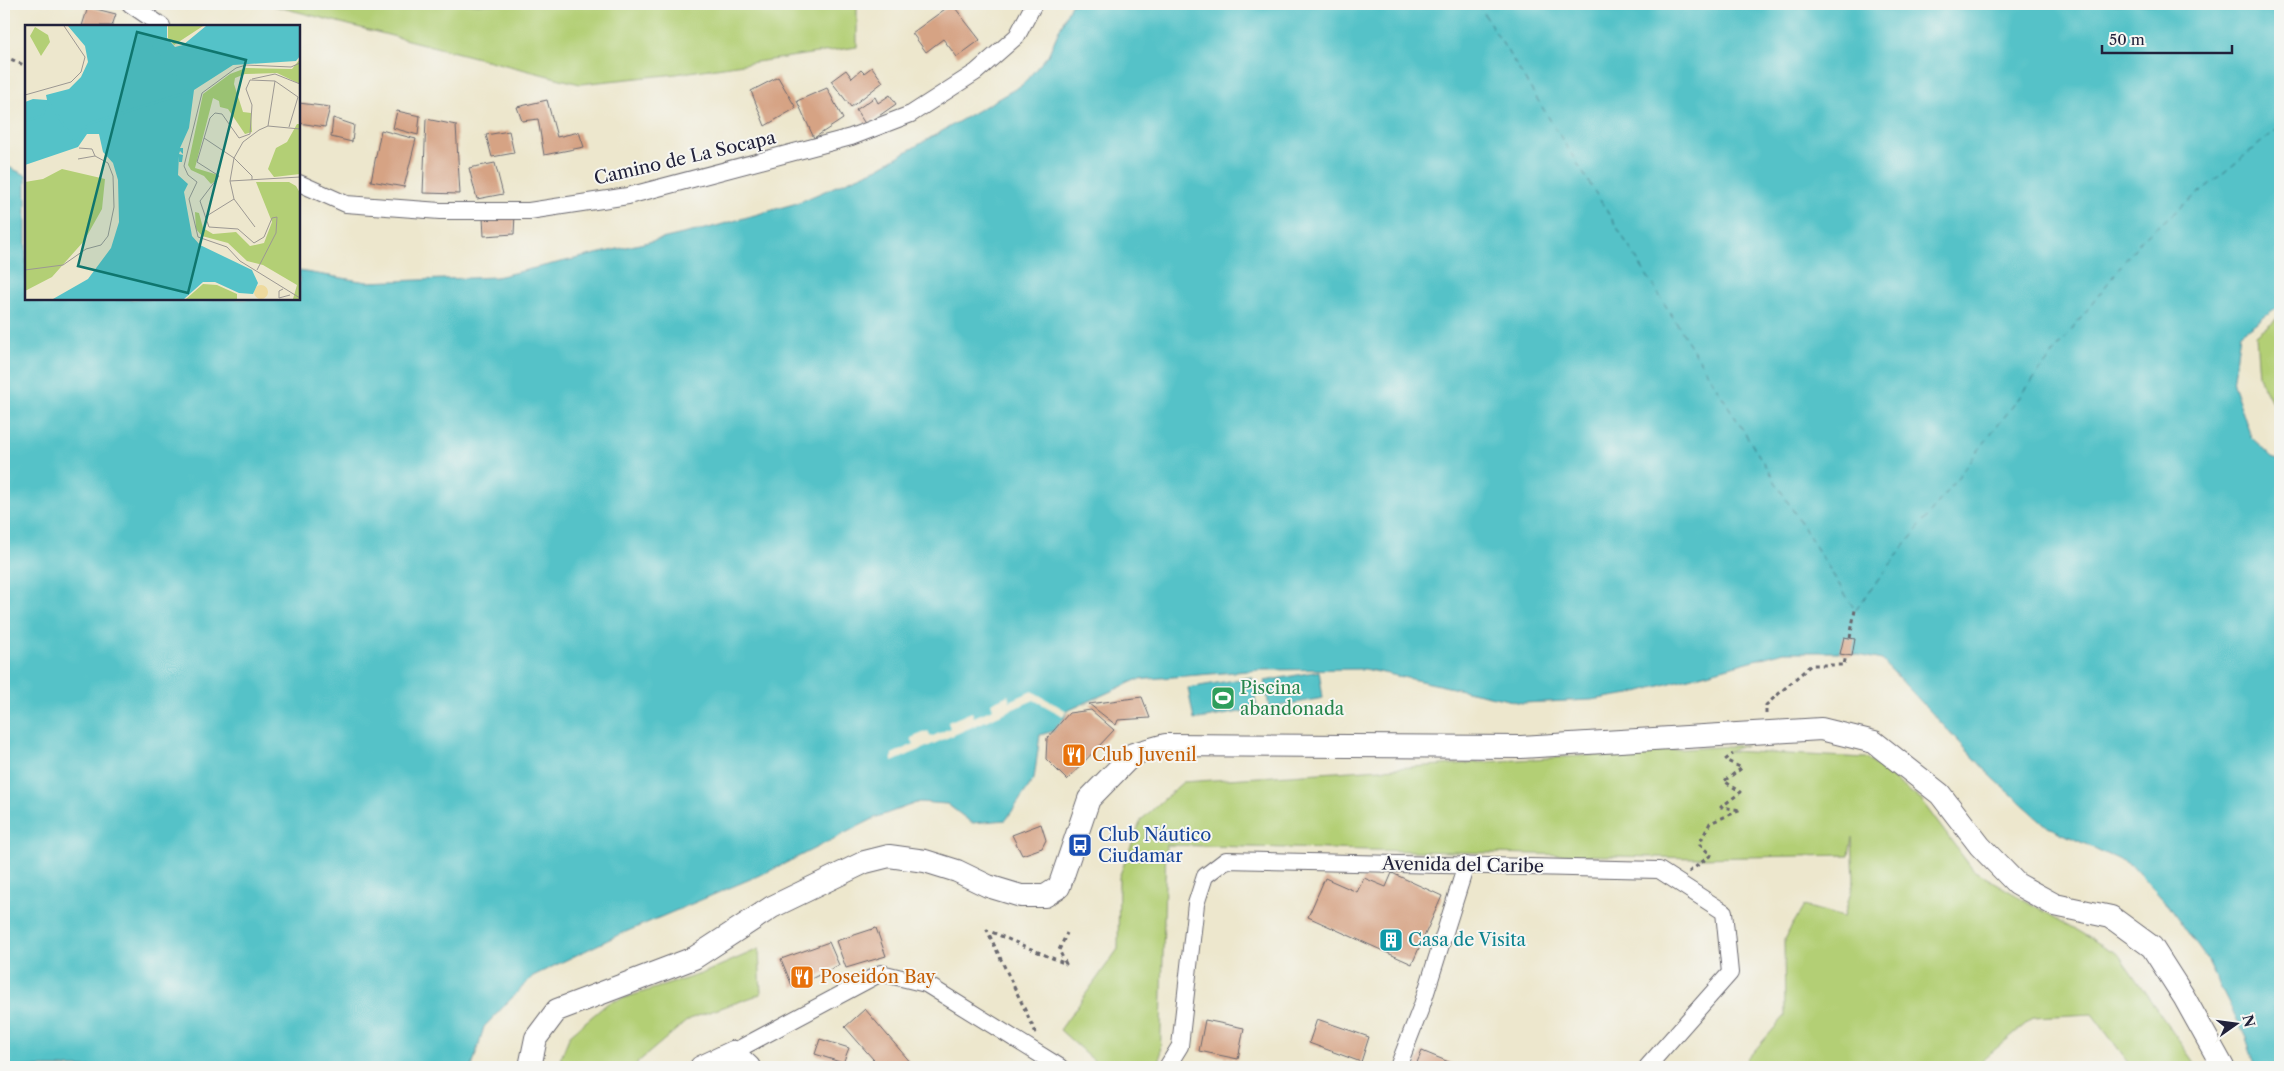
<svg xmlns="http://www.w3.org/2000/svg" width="2284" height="1071" font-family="'Libre Caslon Text',serif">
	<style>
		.green { fill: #b3cf75; stroke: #6a7858 }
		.water { fill: #54c2c8; stroke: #3b7282 }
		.pier { fill: #ede7cd }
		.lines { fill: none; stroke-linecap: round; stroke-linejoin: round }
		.ferry { stroke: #345a6c; stroke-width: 1; stroke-dasharray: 6 5; stroke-linecap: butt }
		.building { fill: #d6a384 }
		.street-casing { stroke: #69676e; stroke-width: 18 }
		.secondary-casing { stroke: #69676e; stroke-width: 24 }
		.path { stroke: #69676e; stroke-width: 3; stroke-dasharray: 4 4; stroke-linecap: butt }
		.street { stroke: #fff; stroke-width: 16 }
		.secondary { stroke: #fff; stroke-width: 22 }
		.labels { text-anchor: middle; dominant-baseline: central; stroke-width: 4; stroke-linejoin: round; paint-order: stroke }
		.street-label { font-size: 18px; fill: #22223b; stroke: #f6f6f2 }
		.leisure-label { font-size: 18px; fill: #27864d; stroke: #f6f6f2; text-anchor: start }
		.food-label { font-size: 18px; fill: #c56008; stroke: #f6f6f2; text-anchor: start }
		.transit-label { font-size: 18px; fill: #164399; stroke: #f6f6f2; text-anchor: start }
		.culture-label { font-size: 18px; fill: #0d838f; stroke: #f6f6f2; text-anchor: start }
		.inset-river { fill: none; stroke: #54c2c8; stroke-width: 2.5 }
		.inset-road { fill: none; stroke: #9c9893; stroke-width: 1 }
		.view { fill: #0f766e; fill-opacity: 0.15; stroke: #0f766e; stroke-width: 2.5 }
		.inset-edge { fill: none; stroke: #22223b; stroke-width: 2.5 }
	</style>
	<rect width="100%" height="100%" fill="#f6f6f2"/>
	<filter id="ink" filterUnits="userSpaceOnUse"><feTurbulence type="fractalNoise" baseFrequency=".02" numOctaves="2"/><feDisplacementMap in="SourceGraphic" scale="10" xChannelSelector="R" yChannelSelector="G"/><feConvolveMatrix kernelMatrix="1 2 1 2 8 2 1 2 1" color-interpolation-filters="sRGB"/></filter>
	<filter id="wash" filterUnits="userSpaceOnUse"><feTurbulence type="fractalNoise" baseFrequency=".0096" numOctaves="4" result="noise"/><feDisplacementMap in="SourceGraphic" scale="20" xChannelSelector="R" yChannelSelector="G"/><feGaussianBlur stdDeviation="1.12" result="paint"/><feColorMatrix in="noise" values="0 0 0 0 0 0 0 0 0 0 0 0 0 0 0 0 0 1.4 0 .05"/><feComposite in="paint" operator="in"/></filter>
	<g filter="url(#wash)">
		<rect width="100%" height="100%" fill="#ede7cd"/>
		<g class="green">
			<polygon points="267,4 857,4 857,47 676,74 580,84"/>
			<polygon points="2280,316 2280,418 2259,377 2256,335"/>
			<polygon points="1747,745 1728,751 1866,758 1921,800 1973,870 2119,955 2197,1067 2132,1067 2092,1014 2034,1017 1974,1067 1740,1067 1785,1016 1784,939 1804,906 1844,917 1854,880 1852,837 1849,855 1697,858 1166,845 1160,1067 1101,1067 1060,1030 1118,949 1119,877 1141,820 1183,782"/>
			<polygon points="759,949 761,994 689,1019 638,1062 636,1067 557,1067 570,1035 608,1003 701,974"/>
		</g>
		<g class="water">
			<polygon points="1071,4 2280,4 2280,306 2240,334 2233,384 2251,437 2272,457 2280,460 2280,1067 2256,1067 2246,1038 2208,961 2169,906 2131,865 2048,827 1992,777 1882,660 1843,652 1784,652 1630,694 1591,700 1522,703 1365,669 1260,670 1136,680 1067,711 1060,729 1040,735 1034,779 1006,820 972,823 947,804 919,802 877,817 774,869 616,936 533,976 484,1027 472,1067 4,1067 4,165 26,175 26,299 299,299 299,271 367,282 496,277 709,228 797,203 878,168 1022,85 1048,55"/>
			<polygon points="1319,671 1323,698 1269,708 1265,681"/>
			<polygon points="1252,677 1257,709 1194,720 1188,688"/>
		</g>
		<polygon class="pier" points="1032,691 1067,711 1063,716 1034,700 892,762 892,754 914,744 911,738 928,731 931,737 950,728 948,722 972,712 974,717 993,709 991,703 1008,695 1010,701"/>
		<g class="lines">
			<polyline class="ferry" points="1478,4 1855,610 2142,239 2280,127"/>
		</g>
		<g id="blocks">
			<g class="building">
				<polygon points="952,4 980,40 957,57 943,39 926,52 912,33"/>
				<polygon points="88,7 116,14 112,26 82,26"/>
				<polygon points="872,67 883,82 851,107 831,81 846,70 852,78 861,70 864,73"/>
				<polygon points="778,77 796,108 765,126 751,91"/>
				<polygon points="827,88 843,119 814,138 797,101"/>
				<polygon points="890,95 896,104 866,125 856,110 875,97 878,103"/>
				<polygon points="547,100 557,137 579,132 584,147 544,155 538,119 522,121 517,107"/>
				<polygon points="299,103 330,107 325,127 299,123"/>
				<polygon points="397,111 420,116 418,135 393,128"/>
				<polygon points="333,118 354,125 352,142 331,137"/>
				<polygon points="426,119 456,125 460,194 423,193"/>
				<polygon points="381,130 416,139 404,187 371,181"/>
				<polygon points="509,131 514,153 492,157 486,135"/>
				<polygon points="495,163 503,194 477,199 469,168"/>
				<polygon points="515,214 514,234 484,236 483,217"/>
				<polygon points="1844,637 1855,639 1852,656 1840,654"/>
				<polygon points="1142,697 1150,718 1118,720 1116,725 1089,704"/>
				<polygon points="1091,710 1114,730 1067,780 1046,759 1047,738 1069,713"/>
				<polygon points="1041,824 1046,840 1042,848 1022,855 1012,835"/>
				<polygon points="1392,873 1442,896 1412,964 1308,917 1325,878 1357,892 1364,878 1386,887"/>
				<polygon points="876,928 886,956 846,968 836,941"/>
				<polygon points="829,942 839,965 793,988 781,959"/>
				<polygon points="865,1009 912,1064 909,1067 880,1067 845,1027"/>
				<polygon points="1317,1019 1369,1037 1361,1062 1309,1043"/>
				<polygon points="1205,1020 1244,1028 1238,1059 1199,1051"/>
				<polygon points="820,1039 849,1048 843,1063 815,1054"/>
				<polygon points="1422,1051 1461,1067 1415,1067"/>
			</g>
		</g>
	</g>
	<g filter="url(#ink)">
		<use href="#blocks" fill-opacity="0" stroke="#69676e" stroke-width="1"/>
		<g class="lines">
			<g class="street-casing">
				<g id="street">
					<polyline points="130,4 162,26"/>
					<polyline points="299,183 346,204 440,211 529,211 628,196 851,137 911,114 976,72 1017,36 1034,4"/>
					<polyline points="733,1052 881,973 926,984 1060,1067"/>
					<polyline points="1167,1067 1180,1046 1196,904 1205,876 1226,860 1659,870 1724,912 1730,973 1647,1067"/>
					<polyline points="1398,1067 1422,1005 1466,865"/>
				</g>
			</g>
			<g class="secondary-casing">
				<g id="secondary">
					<polyline points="530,1067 536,1038 557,1010 694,958 772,907 865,862 889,856 925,861 957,871 988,886 1021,896 1045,896 1059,887 1089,799 1133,754 1165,745 1521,747 1821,729 1874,742 1940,794 1980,846 2017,884 2055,905 2111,917 2152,947 2184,997 2223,1067"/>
					<polyline points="701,1067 733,1052 749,1067"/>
				</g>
			</g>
			<g class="path">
				<polyline points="4,56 26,66"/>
				<polyline points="1850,638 1855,610"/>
				<polyline points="1766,714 1766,705 1811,665 1844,665 1846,655"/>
				<polyline points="1689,872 1711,855 1699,844 1710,823 1741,810 1721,807 1741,792 1724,781 1742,768 1725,760 1733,754"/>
				<polyline points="1036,1033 987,930 1066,964 1059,950 1067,933"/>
			</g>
			<use href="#street" class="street"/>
			<use href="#secondary" class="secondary"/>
		</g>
	</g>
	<defs>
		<g id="stadium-square" transform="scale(1.25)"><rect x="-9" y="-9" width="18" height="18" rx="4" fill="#2e9e5b" stroke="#f6f6f2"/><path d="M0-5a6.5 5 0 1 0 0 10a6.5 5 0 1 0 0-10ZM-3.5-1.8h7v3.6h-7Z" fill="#fff"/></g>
		<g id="restaurant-square" transform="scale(1.25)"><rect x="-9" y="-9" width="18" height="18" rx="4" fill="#e8710a" stroke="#f6f6f2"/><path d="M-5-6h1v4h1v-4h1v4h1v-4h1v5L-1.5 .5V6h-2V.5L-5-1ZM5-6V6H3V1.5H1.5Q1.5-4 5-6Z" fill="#fff"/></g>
		<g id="bus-square" transform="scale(1.25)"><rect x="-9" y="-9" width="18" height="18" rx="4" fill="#1a4fb4" stroke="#f6f6f2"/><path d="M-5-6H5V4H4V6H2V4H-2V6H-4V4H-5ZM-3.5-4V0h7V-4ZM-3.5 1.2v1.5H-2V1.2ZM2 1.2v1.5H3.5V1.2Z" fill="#fff"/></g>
		<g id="building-square" transform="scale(1.25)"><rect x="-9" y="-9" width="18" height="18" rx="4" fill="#0f9aa8" stroke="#f6f6f2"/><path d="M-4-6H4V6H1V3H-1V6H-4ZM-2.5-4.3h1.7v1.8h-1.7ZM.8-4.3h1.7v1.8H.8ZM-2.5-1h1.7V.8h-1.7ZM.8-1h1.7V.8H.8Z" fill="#fff"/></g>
	</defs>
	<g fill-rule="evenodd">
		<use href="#stadium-square" x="1223" y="698"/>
		<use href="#restaurant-square" x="1074" y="755"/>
		<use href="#bus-square" x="1080" y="845"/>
		<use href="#building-square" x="1391" y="940"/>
		<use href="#restaurant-square" x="802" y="977"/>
	</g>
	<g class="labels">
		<g class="street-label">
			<text transform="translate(685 158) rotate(-13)">Camino de La Socapa</text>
			<text transform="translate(1463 865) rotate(1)">Avenida del Caribe</text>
		</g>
		<g class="leisure-label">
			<text x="1240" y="688">Piscina<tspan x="1240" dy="21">abandonada</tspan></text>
		</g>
		<g class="food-label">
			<text x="1092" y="755">Club Juvenil</text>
			<text x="820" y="977">Poseidón Bay</text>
		</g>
		<g class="transit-label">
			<text x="1098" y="835">Club Náutico<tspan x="1098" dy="21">Ciudamar</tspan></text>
		</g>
		<g class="culture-label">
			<text x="1408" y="940">Casa de Visita</text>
		</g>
	</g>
	<g transform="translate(25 25)">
		<rect width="275" height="275" fill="#ede7cd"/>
		<path d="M143 1H178L149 20 143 13ZM10 2 23 10 25 17 16 31 5 11ZM275 34V59L252 48 220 49 210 53 209 59 218 87 226 88 227 107 220 109 203 84 195 82 194 76 188 73 170 143 193 150V154L186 159 179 151 166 145 163 140 178 69 205 49 221 43 267 44ZM272 99H275V149L249 152 243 144 251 123 262 117ZM37 144 80 154 77 184 59 216 27 252 0 266V157L18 154ZM231 157H264L271 161 275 168V274H268L272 260 238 240 222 236 203 218 177 211 171 204 170 187 174 188 178 203 188 209 211 207 225 221 239 218 247 197ZM178 259 192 260 212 269V274H161Z" fill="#b3cf75"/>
		<path d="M229 267a7 7 0 1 1 14 0a7 7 0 1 1-14 0Z" fill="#eeda9e"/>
		<path d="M43 1H142V13L150 22 158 20 181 1H275V31L271 36 208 40 169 65 164 103 155 123H158V129L155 126 154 129 158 130 157 137H154V131L153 150 163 159 159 167 167 211 175 220 227 245 233 258 228 269 214 268 190 257H178L159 274H28L63 254 86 223 94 197 93 155 88 138 78 127 74 109H62L53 122 0 140V77L8 74 22 75 21 70 44 64 56 52 63 37 60 21Z" fill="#54c2c8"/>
		<path class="inset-river" d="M23 76 51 118 58 104 66 98 163 67 132 28 120 1M0 96 17 91 23 77"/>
		<path class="inset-road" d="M275 38 266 42 221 40 211 43 177 68 159 141 163 150 172 157 164 174 173 212 202 222 215 236 275 273M227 54 250 49 275 59M0 70 46 57 56 47 60 32 39 1M243 101 250 56M179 113 209 133 227 151V155M53 134 70 131M205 156 275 152M180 192 209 174M230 202 209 174 205 156 209 133 218 117 234 105 243 101 275 104M0 245 38 240 61 224 76 220 83 211 89 182 88 151 83 138 70 131 67 124 54 123M232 245 251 208 252 192 247 193 239 212 229 218 213 204 184 202 175 176 194 151 172 137 185 93 190 88 197 89 214 113 225 109 227 80 221 64 225 55 250 56 273 72 264 102M258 264 254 266V273L265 270"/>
		<path class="view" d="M112 7 221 35 163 268 53 241Z"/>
		<rect width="275" height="275" class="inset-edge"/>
	</g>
	<rect width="2284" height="1071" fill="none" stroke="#f6f6f2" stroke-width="20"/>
	<g transform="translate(2236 1024) rotate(76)" stroke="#f6f6f2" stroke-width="4" paint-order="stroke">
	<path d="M0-4L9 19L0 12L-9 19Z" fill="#22223b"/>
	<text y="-8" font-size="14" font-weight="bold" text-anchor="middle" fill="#22223b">N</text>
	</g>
	<path d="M2102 45v8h130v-8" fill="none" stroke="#22223b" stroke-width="2.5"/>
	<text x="2109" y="45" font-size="15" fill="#22223b" stroke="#f6f6f2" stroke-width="4" paint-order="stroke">50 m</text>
</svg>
